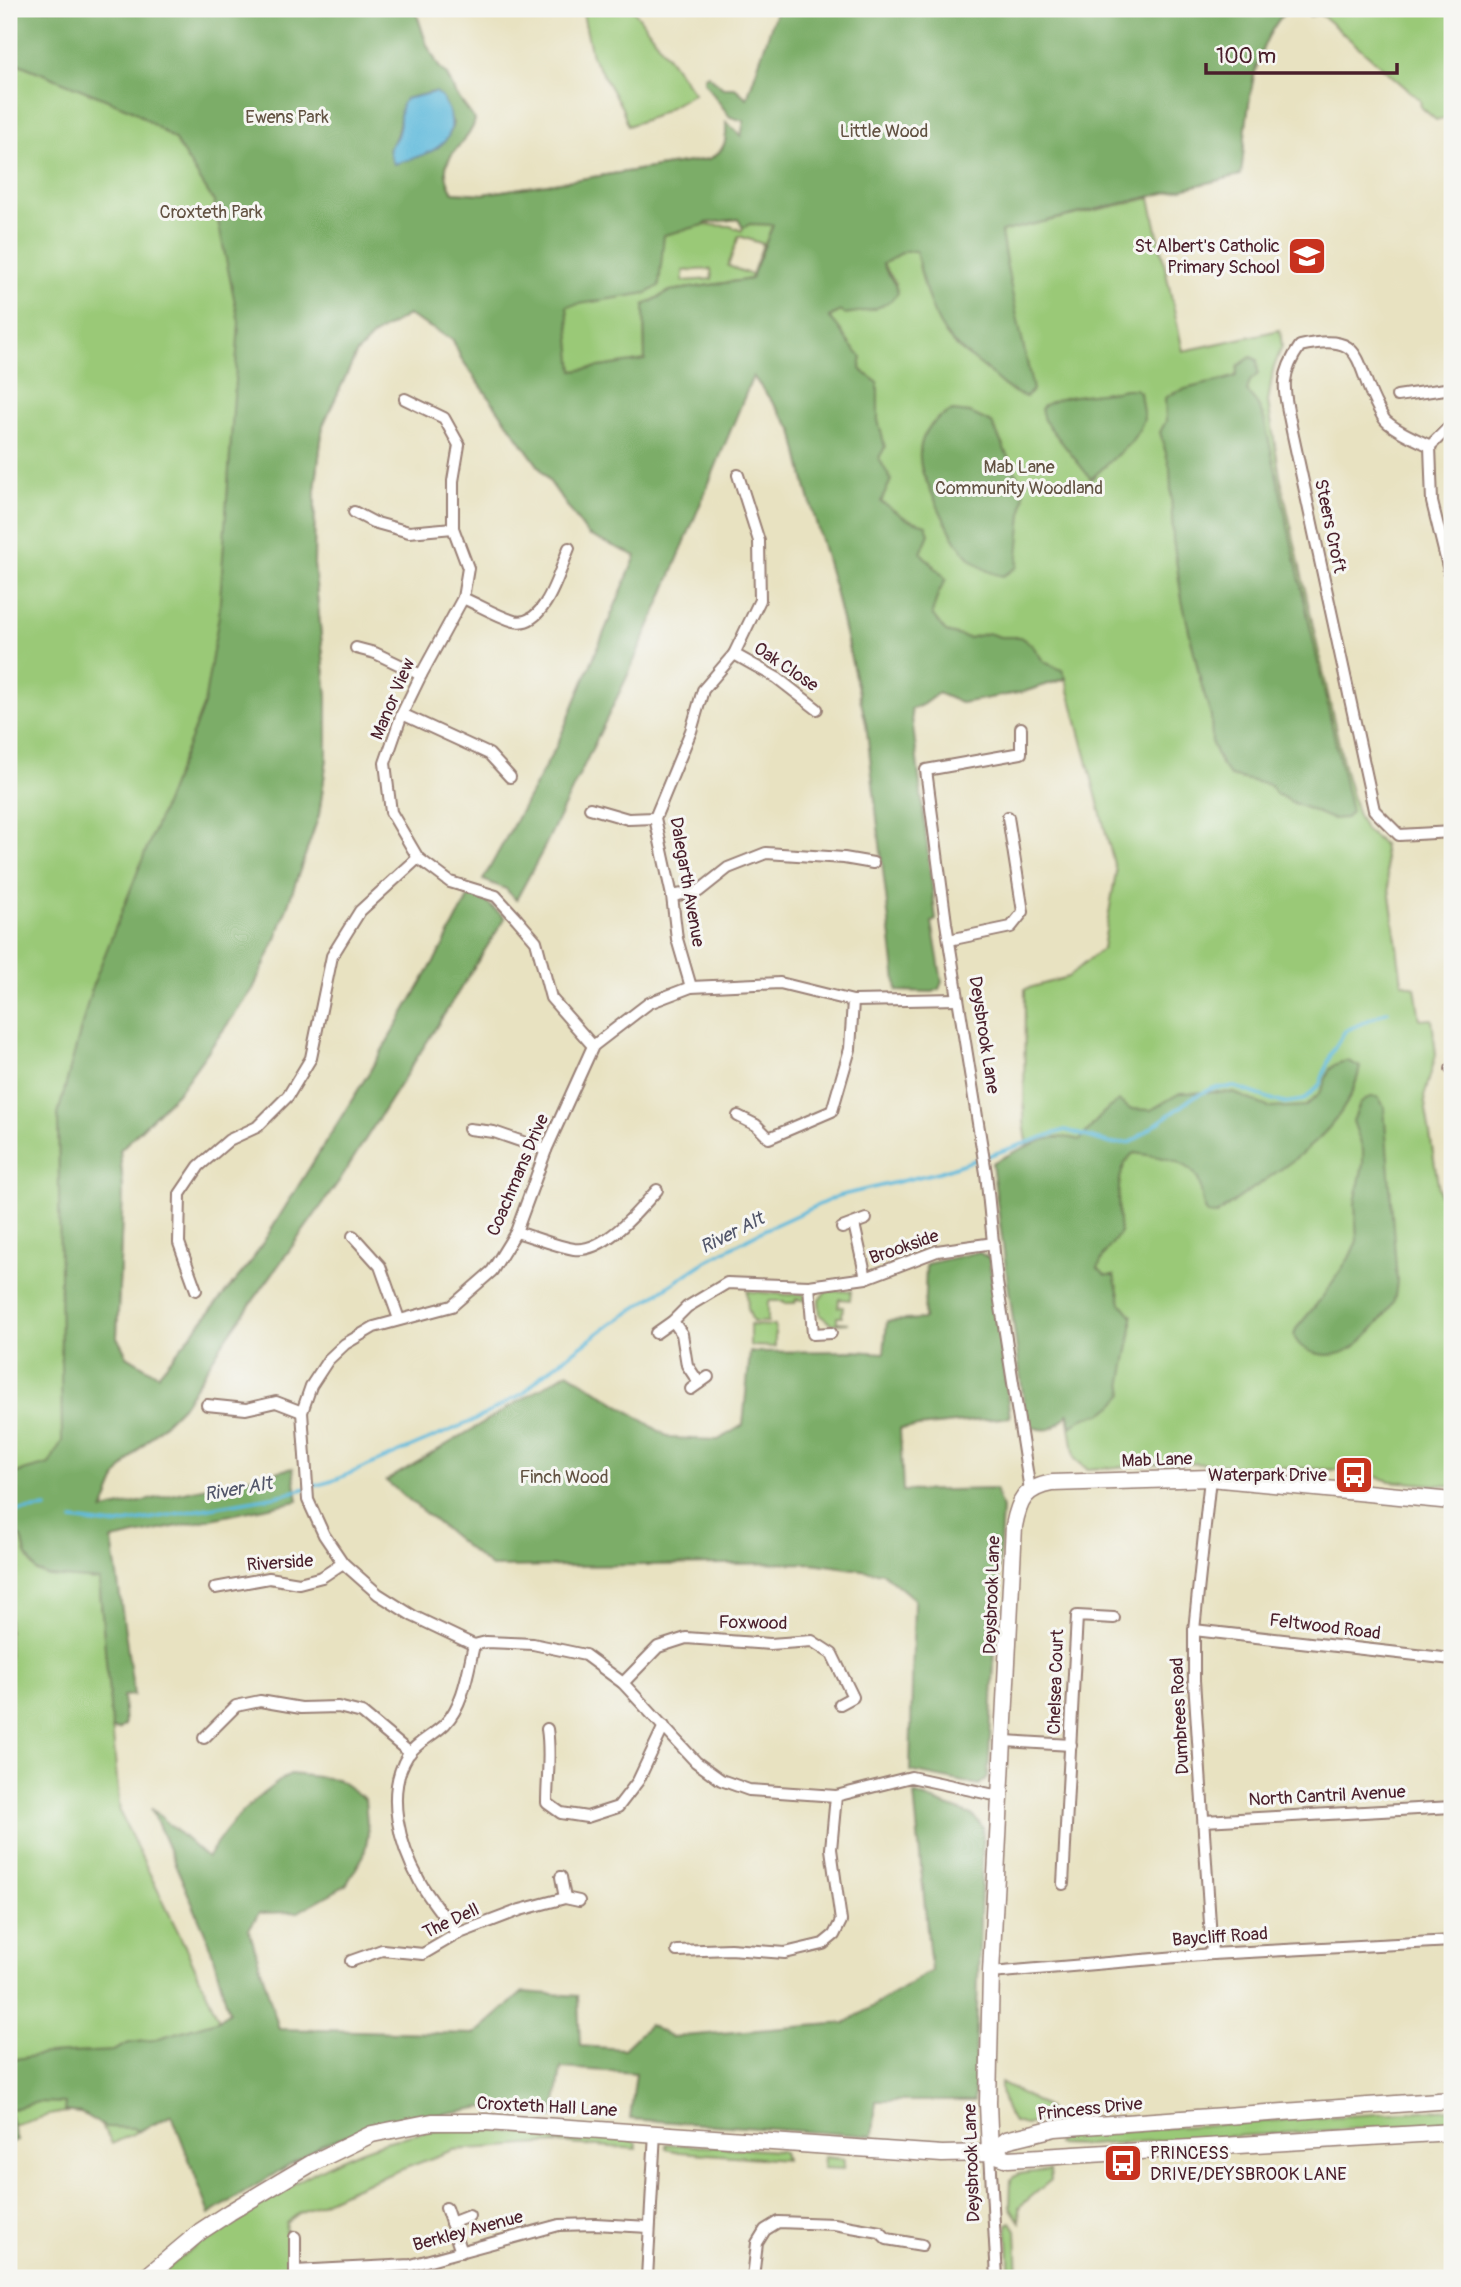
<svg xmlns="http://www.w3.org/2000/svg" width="1461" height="2287" font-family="Pangolin,sans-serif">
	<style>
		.green { fill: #9ac977; stroke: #727451; stroke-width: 2; fill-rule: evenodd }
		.forest { fill: #7bad68; stroke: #62664a; stroke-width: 2; fill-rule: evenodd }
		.water { fill: #5ebadc; stroke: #546c84; stroke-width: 2 }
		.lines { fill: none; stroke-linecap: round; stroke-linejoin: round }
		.stream { stroke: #5ebadc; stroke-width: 3.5 }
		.street-casing { stroke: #998076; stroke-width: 14 }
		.secondary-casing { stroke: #998076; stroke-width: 19 }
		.street { stroke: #fff; stroke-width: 10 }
		.secondary { stroke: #fff; stroke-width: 16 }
		.labels { text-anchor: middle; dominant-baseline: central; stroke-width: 6; stroke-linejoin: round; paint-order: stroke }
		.park-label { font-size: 18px; fill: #625242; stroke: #f6f6f2 }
		.poi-label { font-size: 18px; fill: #4a1f2b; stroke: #f6f6f2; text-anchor: end }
		.street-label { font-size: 18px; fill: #4a1f2b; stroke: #f6f6f2 }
		.water-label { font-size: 19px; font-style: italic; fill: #515569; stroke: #f6f6f2 }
	</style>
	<rect width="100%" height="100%" fill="#f6f6f2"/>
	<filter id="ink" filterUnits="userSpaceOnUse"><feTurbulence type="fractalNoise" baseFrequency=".0143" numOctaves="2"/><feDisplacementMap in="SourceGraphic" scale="14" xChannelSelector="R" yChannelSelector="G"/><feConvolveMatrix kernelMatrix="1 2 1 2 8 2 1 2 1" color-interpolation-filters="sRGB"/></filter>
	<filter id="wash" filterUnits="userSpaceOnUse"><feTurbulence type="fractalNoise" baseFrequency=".00686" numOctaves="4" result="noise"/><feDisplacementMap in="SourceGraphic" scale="28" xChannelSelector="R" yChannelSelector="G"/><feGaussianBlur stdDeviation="1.57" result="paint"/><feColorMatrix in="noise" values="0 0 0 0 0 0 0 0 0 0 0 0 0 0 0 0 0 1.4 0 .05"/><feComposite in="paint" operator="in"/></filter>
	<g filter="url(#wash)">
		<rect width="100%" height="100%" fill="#e8e2c1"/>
		<g class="green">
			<path d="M9 9H415L427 45 439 67 447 75 455 93 475 120C469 148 430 155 453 192L483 194 709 159C726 151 727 139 726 122L773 225 751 279 670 291 644 305 645 360 588 535 461 358 453 340 408 315 374 335 356 354 323 425 315 490 314 564 327 697V758L319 815 276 939 253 989 179 1091 120 1150 123 1190 117 1337 127 1356 158 1375 251 1262 370 1071 442 948 470 894 485 901 505 918 339 1181 224 1341 184 1404 135 1453 117 1475 94 1525 120 1813 184 1944 247 2080 112 2144C92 2094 52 2115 13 2126L17 2141 9 2143ZM739 219 743 228 742 231 730 226 705 225 706 223ZM739 236 763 244 752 275 728 266ZM711 269 712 279 683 281V271Z"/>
			<polygon points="582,9 633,9 694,93 653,117 628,126 622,108 592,56"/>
			<polygon points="1307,9 1452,9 1452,117 1436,120 1421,107 1420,100 1325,18 1319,14 1309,16"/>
			<polygon points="1150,198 1183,351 1280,330 1282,346 1273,370 1268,402 1280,476 1345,771 1357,813 1365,830 1383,844 1402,983 1415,987 1420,1020 1432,1019 1436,1055 1424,1097 1452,1271 1452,1486 1390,1481 1357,1471 1341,1470 1182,1463 1087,1469 1075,1459 1024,1122 1025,989 1068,977 1103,948 1116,872 1066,679 1023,692 961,703 938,693 922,705 866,723 835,590 806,486 793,430 752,375 821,321 896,284 883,264 905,251 913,251"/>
			<polygon points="747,1291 790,1295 800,1293 805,1296 808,1301 796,1299 795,1303 784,1303 784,1301 768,1301 768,1322 753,1322 748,1309"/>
			<polygon points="826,1291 851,1291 850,1300 839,1299 838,1307 843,1307 842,1317 837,1317 837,1322 849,1323 831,1324 820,1315 819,1300"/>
			<polygon points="750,1325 775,1326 775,1347 750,1346"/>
			<path d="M1001 2082 1048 2108 1052 2116 1026 2125 1014 2122C1005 2113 1000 2094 1001 2082Z"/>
			<polygon points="1452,2109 1452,2123 1086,2145 1057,2144 1058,2138 1073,2134"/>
			<path d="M456 2128 564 2136 627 2137 636 2143 637 2149 557 2143 453 2150 353 2188 299 2213 286 2223 285 2231H289L290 2278H157C184 2252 217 2231 248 2211 317 2168 373 2136 456 2128Z"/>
			<polygon points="666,2144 780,2151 783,2152 785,2160 680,2152 666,2149"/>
			<polygon points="824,2157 844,2159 843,2169 823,2168"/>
			<polygon points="1050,2170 1051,2180 1019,2207 1020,2222 1010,2207 1011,2179 1018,2174"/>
			<polygon points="1011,2222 1016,2230 1018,2278 1010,2278 1007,2224"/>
		</g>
		<g class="forest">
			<path d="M9 9H415L427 45 439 67 447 75 455 93 475 120C469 148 430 155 453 192L483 194 709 159C726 151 727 139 726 122L741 136 744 121 730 117 704 82V77L708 75 723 88H735L747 98 777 9H1288C1247 51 1248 119 1241 175L1001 232C1009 285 1022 337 1033 390L1026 397C1009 392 998 381 986 369 975 360 962 352 952 342 931 319 922 280 916 251H905L883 264C887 275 895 281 898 293 885 310 865 311 845 314L841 311 829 317C844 330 846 345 862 357L860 369 878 383V420L885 447 879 458 891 480 881 502 907 519 926 525 929 534 921 553 946 579 938 594 932 614 946 632 969 638 988 633 1000 637H1020L1032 645 1044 662 1062 670 1066 678 1023 692 961 703 938 693 922 705 911 709 936 920 932 922 942 982 939 989 933 992 897 991 866 723 835 590 806 486 793 430 753 376 660 602 626 679 541 854 516 900 506 889 483 880 557 745 636 556 588 535 461 358 453 340 408 315 374 335 356 354 323 425 315 490 314 564 327 697V758L319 815 276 939 253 989 179 1091 120 1150 123 1190 117 1337 127 1356 158 1375 251 1262 370 1071 442 948 470 894 485 901 505 918 339 1181 224 1341 184 1404 135 1453 117 1476 103 1510 293 1468 298 1501 112 1540 134 1695 123 1696 125 1725 119 1730 112 1729 99 1580 48 1576 36 1571 26 1554 22 1538 9 1524V1480L19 1472 49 1464 62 1441 58 1114 92 987 204 704 219 615 239 322 214 202 174 139 132 110 9 60ZM435 92 453 123 451 131 436 149 390 148C401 133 398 116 405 99ZM738 219 743 228 750 224 773 225 751 279 670 291 644 305 645 360 573 371 567 306 647 293 659 286 664 235 704 225 706 223Z"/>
			<path d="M1251 357 1257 360 1258 374 1250 381 1247 391 1256 402 1264 418 1351 812 1346 818 1332 819 1294 803 1276 794 1270 785 1230 776 1221 764 1212 744 1211 716 1202 687 1182 600 1173 540 1170 468 1160 432 1166 421 1165 398C1184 385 1214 385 1236 376L1238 366Z"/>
			<path d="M1125 389H1135L1140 392 1144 419 1140 428 1131 442 1091 479 1044 420 1041 409C1054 393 1105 395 1125 389Z"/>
			<path d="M953 411 970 413 992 423 1019 480 1024 493 1017 567 1003 576C958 568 941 510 923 474 914 446 925 421 953 411Z"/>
			<path d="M1348 1061 1360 1067C1346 1140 1269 1173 1216 1215L1208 1214C1200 1204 1203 1193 1199 1182 1191 1159 1155 1156 1134 1153 1114 1167 1118 1211 1120 1233L1105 1253 1098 1268 1105 1275H1114L1121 1303 1132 1316V1329L1122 1381 1124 1394 1113 1406 1101 1414 1085 1417 1071 1427 1069 1413C1053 1430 1050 1434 1027 1425L992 1163C1019 1150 1051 1130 1080 1140L1104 1112 1119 1101 1130 1109 1151 1110 1180 1093 1215 1092 1234 1093 1270 1108 1306 1106C1310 1102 1315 1098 1319 1094 1330 1077 1323 1064 1348 1061Z"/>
			<path d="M1370 1097H1378L1384 1106 1397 1281C1396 1287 1396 1297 1393 1302 1387 1314 1363 1342 1352 1348 1334 1360 1302 1356 1294 1336L1296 1329 1321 1299 1349 1258 1357 1241 1355 1203 1363 1164V1150L1353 1121 1360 1104Z"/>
			<polygon points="978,1252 989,1258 1010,1417 900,1429 903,1491 995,1489 1002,1508 988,1777 979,1785 910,1771 914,1599 883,1573 812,1563 491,1567 386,1481 568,1372 670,1438 718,1440 743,1425 750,1352 854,1351 884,1353 887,1321 924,1319 926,1264"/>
			<path d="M290 1774 337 1779 365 1799 368 1835 364 1855 346 1885 298 1912 259 1913 249 1929 279 2029 475 2034 523 1992 578 1996 580 2046 624 2049 649 2025 671 2037 845 2023 931 1971 914 1794 972 1815 983 1827 974 2101H876L873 2136 630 2119 636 2073 561 2068 554 2117 484 2107 371 2126 321 2145 210 2214 172 2115 139 2131 133 2128 105 2127 81 2113 64 2111 65 2103 38 2102 9 2110 17 2141 9 2143V2063L16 2059 46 2054 113 2051 129 2043 152 2040 219 2020 229 2012 209 1942 151 1808 207 1858C230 1821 253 1798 290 1774Z"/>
		</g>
		<path class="water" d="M435 92C443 96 444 102 448 109 464 146 421 157 394 164 392 159 388 153 390 147 392 142 397 139 398 132 402 121 397 110 405 99Z"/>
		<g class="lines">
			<g class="stream">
				<polyline points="9,1512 46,1508"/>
				<polyline points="73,1520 113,1525 278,1496 332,1481 475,1420 524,1393 542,1375 604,1329 708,1260 764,1230 838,1196 939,1172 1065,1130 1112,1144 1132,1142 1192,1098 1213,1088 1235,1087 1283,1103 1304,1100 1320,1084 1331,1054 1345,1031 1388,1011"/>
			</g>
		</g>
	</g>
	<g filter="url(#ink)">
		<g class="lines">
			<g class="street-casing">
				<g id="street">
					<polyline points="1397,396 1452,388"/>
					<polyline points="405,399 444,418 459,445 453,481 453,528 468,568 463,598 421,675 402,714 385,763 391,812 418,858 450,882 496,896 517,919 536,941 551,998 593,1046"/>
					<polyline points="1452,424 1430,446 1432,502 1452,583"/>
					<path d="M1430 446C1416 439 1398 432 1387 422 1383 419 1381 413 1378 408 1354 365 1367 330 1300 346 1277 379 1285 393 1292 431L1374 810 1399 835 1452 832"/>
					<polyline points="354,512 373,522 409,532 453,528"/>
					<path d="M463 598C479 605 497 616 514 621 545 629 560 569 569 548"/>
					<polyline points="356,648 375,653 421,675"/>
					<polyline points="734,654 777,678 817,709"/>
					<polyline points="402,714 489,754 510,777"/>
					<polyline points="1021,728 1021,753 926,770 946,923 986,1173 997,1282 1030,1490"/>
					<polyline points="590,808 628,819 655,818"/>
					<polyline points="672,896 699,891 728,868 766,853 844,858 873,863"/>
					<polyline points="949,940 1011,927 1023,912 1008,817"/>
					<polyline points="691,987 677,939 672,896 655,818 691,731 703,690 734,654 760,600 759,541 738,475"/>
					<polyline points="958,999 853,1001 780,983 691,987 649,1003 593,1046 546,1150 516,1232 492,1271 452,1306 374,1327 345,1344 328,1360 311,1386 302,1412 308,1500 324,1535 343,1563 378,1594 413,1616 474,1645 486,1642 533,1644 585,1655 623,1683 696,1762 721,1780 749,1790 836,1796 911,1777 999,1796"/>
					<polyline points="1451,1069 1452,1069"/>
					<polyline points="738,1116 756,1125 769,1138 832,1111 850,1049 853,1001"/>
					<polyline points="469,1129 494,1132 546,1150"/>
					<polyline points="854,1224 866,1278"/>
					<polyline points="842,1228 866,1219"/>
					<path d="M516 1232C535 1237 555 1246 574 1249 605 1253 639 1210 657 1190"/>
					<polyline points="353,1236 380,1266 399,1319"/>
					<polyline points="809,1286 813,1334 831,1333"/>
					<polyline points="196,1290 179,1243 180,1194 199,1166 229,1140 257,1127 288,1096 311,1058 332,956 360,911 418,858"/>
					<polyline points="673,1321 682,1334 687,1365 699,1383"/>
					<polyline points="656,1333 673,1321 687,1307 727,1283 809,1286 866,1278 937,1251 994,1243"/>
					<polyline points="691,1389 708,1377"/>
					<polyline points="207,1405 246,1409 276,1402 302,1412"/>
					<polyline points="1210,1478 1194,1630 1194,1680 1212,1954"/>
					<polyline points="215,1588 269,1578 299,1583 322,1577 343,1563"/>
					<polyline points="1194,1630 1452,1659"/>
					<polyline points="623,1683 658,1647 686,1638 770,1644 812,1641 832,1654 853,1697 840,1704"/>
					<path d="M547 1729C551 1754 547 1778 547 1803L561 1813 587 1817 618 1807 638 1781 664 1726"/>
					<polyline points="204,1738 236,1706 260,1701 301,1708 338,1707 362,1713 410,1753"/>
					<polyline points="1005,1741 1071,1745"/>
					<polyline points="1204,1821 1452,1807"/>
					<polyline points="561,1877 565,1898"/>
					<polyline points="1063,1884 1077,1616 1114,1618"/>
					<path d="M457 1934C445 1917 430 1900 420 1882 400 1846 384 1793 408 1755 417 1742 434 1735 445 1724 464 1704 468 1670 474 1645"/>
					<polyline points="677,1951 730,1949 785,1953 823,1944 834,1935 841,1921 831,1849 836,1796"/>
					<polyline points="351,1961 382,1950 423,1954 457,1934 520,1910 565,1898 579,1901"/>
					<polyline points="991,1973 1212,1954 1452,1941"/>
					<polyline points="990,2153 997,2278"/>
					<polyline points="446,2208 461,2252"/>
					<polyline points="451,2223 469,2216"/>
					<polyline points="295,2237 295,2275"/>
					<polyline points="295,2271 411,2265 559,2225 595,2224 649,2227"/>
					<polyline points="647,2278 655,2132"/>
					<polyline points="753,2278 757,2243 765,2230 778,2222 834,2224 880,2232 887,2239 922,2245"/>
				</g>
			</g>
			<g class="secondary-casing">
				<g id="secondary">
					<path d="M990 2153 988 2103 991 1973 1014 1526C1019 1500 1025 1488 1052 1483L1210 1478 1452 1501"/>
					<polyline points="990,2153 1006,2140 1055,2128 1452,2100"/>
					<polyline points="145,2278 201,2231 230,2212 312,2163 372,2134 432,2122 487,2122 942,2154 990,2153 1008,2159 1452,2132"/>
				</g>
			</g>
			<use href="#street" class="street"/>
			<use href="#secondary" class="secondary"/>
		</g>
	</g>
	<defs>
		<g id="school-square" transform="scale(2.0125)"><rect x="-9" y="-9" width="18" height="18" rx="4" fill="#c8321e" stroke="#f6f6f2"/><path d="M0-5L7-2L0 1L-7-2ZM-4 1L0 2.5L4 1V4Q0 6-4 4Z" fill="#fff"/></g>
		<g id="bus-square" transform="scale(2.0125)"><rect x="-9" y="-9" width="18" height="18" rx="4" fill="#c8321e" stroke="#f6f6f2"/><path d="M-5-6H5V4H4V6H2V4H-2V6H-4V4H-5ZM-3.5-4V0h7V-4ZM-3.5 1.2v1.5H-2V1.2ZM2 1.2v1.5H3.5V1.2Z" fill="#fff"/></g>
	</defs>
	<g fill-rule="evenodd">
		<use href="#school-square" x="1307" y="256"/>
		<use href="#bus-square" x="1354" y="1475"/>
		<use href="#bus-square" x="1123" y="2163"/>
	</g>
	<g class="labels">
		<g class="park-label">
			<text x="287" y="117">Ewens Park</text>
			<text x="884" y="131">Little Wood</text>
			<text x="211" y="212">Croxteth Park</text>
			<text x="1019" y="467">Mab Lane<tspan x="1019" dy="21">Community Woodland</tspan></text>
			<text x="564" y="1477">Finch Wood</text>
		</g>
		<g class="poi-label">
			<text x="1280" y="246">St Albert's Catholic<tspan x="1280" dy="21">Primary School</tspan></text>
			<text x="1327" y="1475">Waterpark Drive</text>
			<text x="1150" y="2153" text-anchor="start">PRINCESS<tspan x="1150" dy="21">DRIVE/DEYSBROOK LANE</tspan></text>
		</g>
		<g class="street-label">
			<text transform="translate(1330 526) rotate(78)">Steers Croft</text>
			<text transform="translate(786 667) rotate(34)">Oak Close</text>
			<text transform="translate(393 699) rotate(-67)">Manor View</text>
			<text transform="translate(687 882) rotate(80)">Dalegarth Avenue</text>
			<text transform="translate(984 1035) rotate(81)">Deysbrook Lane</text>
			<text transform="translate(518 1175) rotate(-67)">Coachmans Drive</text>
			<text transform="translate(904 1247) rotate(-19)">Brookside</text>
			<text transform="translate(1157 1460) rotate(-2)">Mab Lane</text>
			<text transform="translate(280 1563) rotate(-4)">Riverside</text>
			<text transform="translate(992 1595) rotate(-88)">Deysbrook Lane</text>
			<text transform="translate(753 1623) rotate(1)">Foxwood</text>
			<text transform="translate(1325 1627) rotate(7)">Feltwood Road</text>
			<text transform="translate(1056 1682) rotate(-88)">Chelsea Court</text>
			<text transform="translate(1180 1716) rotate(-93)">Dumbrees Road</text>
			<text transform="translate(1327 1796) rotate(-3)">North Cantril Avenue</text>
			<text transform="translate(451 1921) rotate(-25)">The Dell</text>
			<text transform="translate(1220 1937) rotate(-4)">Baycliff Road</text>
			<text transform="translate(547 2107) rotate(3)">Croxteth Hall Lane</text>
			<text transform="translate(1090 2109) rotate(-6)">Princess Drive</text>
			<text transform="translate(972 2163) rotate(-92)">Deysbrook Lane</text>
			<text transform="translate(468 2231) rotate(-15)">Berkley Avenue</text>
		</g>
		<g class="water-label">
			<text transform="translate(732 1233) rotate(-27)">River Alt</text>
			<text transform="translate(238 1489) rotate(-10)">River Alt</text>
		</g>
	</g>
	<rect width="1461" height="2287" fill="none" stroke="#f6f6f2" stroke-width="35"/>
	<path d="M1206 63v10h191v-10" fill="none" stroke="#4a1f2b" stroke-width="3.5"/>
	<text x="1216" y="63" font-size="21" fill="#4a1f2b" stroke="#f6f6f2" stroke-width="5" paint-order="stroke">100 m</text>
</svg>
